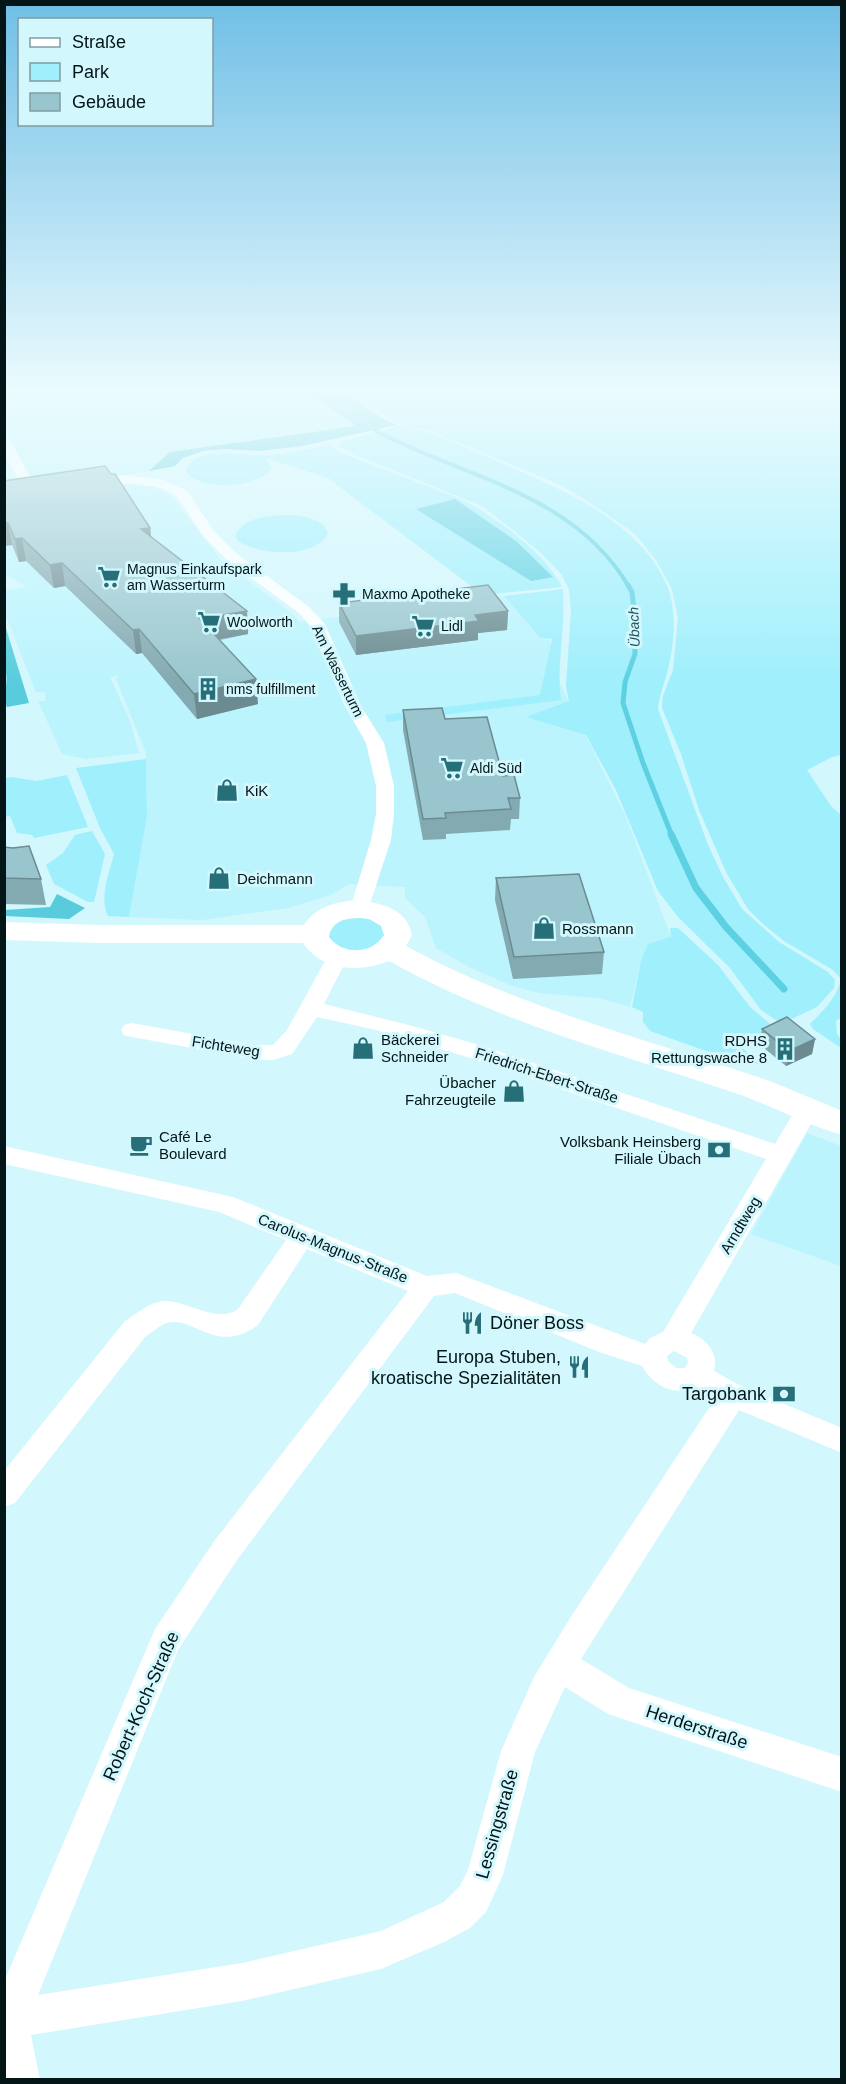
<svg xmlns="http://www.w3.org/2000/svg" width="846" height="2084" font-family="Arial,sans-serif">
	<style>
		.built { fill: #bbf4fd }
		.green { fill: #9feffc }
		.forest { fill: #58ccdd }
		.water { fill: #5dd0e2 }
		.lines { fill: none; stroke-linecap: round; stroke-linejoin: round }
		.stream-far2 { stroke: #5dd0e2; stroke-width: 4 }
		.stream-far1 { stroke: #5dd0e2; stroke-width: 5 }
		.stream { stroke: #5dd0e2; stroke-width: 7 }
		.minor { fill: #fff; fill-rule: evenodd }
		.secondary { fill: #fff; fill-rule: evenodd }
		.wall { fill: #84aab1 }
		.shaded-wall { fill: #6b8b90 }
		.building { fill: #99c6ce; stroke: #6b8b90; stroke-width: 1.5 }
		.labels { text-anchor: middle; dominant-baseline: central; stroke-width: 6; stroke-linejoin: round; paint-order: stroke }
		.far-poi-label { font-size: 14px; fill: #041518; stroke: #d2f7fd; text-anchor: start }
		.far-water-label { font-size: 14px; font-style: italic; fill: #21535a; stroke: #d2f7fd }
		.far-street-label { font-size: 14px; fill: #041518; stroke: #d2f7fd }
		.poi-label { font-size: 15px; fill: #041518; stroke: #d2f7fd; text-anchor: start }
		.street-label { font-size: 15px; fill: #041518; stroke: #d2f7fd }
		.near-poi-label { font-size: 18px; fill: #041518; stroke: #d2f7fd; text-anchor: end }
		.near-street-label { font-size: 18px; fill: #041518; stroke: #d2f7fd }
	</style>
	<rect width="100%" height="100%" fill="#d2f7fd"/>
	<g class="built">
		<polygon points="4,392 308,392 357,426 170,452 149,471 36,489 5,431"/>
		<polygon points="119,484 152,487 171,496 221,560 294,615 300,622 504,596 540,639 550,640 556,676 626,817 671,937 641,961 630,1007 599,998 539,993 512,986 469,967 436,948 425,917 405,898 405,887 349,884 331,895 288,908 202,920 129,917 147,816 146,753 116,679 119,675 110,677 130,721 139,753 86,759 62,754 38,701 46,701 45,692 36,692 5,613 4,591 26,587 5,573 5,503"/>
		<polygon points="807,1133 841,1146 841,1266 751,1234"/>
	</g>
	<g class="green">
		<path d="M353 392H841V755L832 757 807 770 831 806 841 815 842 1017 836 1021 837 1034 841 1039V1048L813 1029 810 1024C823 1011 837 998 841 979L833 970 784 941 763 924 748 909 727 874 699 810 681 754 662 708 663 696 673 670 678 618 672 589 656 560 635 534 586 500 558 484 426 429 400 425Z"/>
		<path d="M399 426C429 428 457 445 485 456 549 484 640 517 668 588 677 613 674 644 668 669 665 683 659 694 658 709L708 845 723 877 742 909 779 942 828 972 835 980 834 988 817 1007 785 1022H779L761 1010 730 968 678 917 658 891 616 790 586 735 526 717 569 701 566 687 571 610 569 590 562 575 541 553 484 507 353 454 338 446 343 441Z"/>
		<path d="M331 445 339 452 463 500C497 518 544 552 562 587L483 595 328 478 266 458 272 469C257 488 201 492 186 472 189 446 240 455 257 455 281 456 308 448 331 445Z"/>
		<path d="M284 515C299 516 322 516 328 533 318 559 256 556 237 540L236 534C245 517 267 516 284 515Z"/>
		<path d="M563 589C566 627 556 664 561 700L387 722 385 715 540 695 552 639 540 638 504 596Z"/>
		<path d="M146 759 147 816 129 917 108 916C99 897 109 874 114 854L100 828 76 768Z"/>
		<polygon points="67,775 88,827 34,838 32,835 17,833 10,816 5,817 5,778 11,777 37,781"/>
		<polygon points="92,831 105,854 94,902 88,902 54,884 46,865 63,853 75,835"/>
		<path d="M374 916 387 932C366 958 358 953 328 945L324 927 336 917Z"/>
		<polygon points="670,928 678,928 718,965 750,1007 775,1028 740,1046 763,1066 731,1055 706,1051 650,1031 643,1022 643,1012 632,1007 641,961 648,944 671,937"/>
	</g>
	<g class="forest">
		<polygon points="308,392 346,392 375,414 396,425 302,446 259,451 223,449 203,451 183,458 175,466 149,471 170,452 356,426"/>
		<path d="M5 625 29 703 7 707C1 695 10 682 5 670Z"/>
		<polygon points="57,894 85,908 69,919 5,916 5,910 50,907"/>
	</g>
	<polygon class="water" points="455,499 516,541 553,577 531,581 416,509"/>
	<g class="lines">
		<path class="stream-far2" d="M324 392C346 409 366 427 392 439 477 480 577 498 629 587"/>
		<polyline class="stream-far1" points="628,585 632,592 634,611 635,654 625,682 623,703 643,763 672,836"/>
		<polyline class="stream" points="671,834 696,888 726,927 784,989"/>
		<g class="minor">
			<polygon points="4,436 10,440 39,492 37,495 27,495 25,492 4,453"/>
			<polygon points="126,475 164,480 187,491 214,531 237,554 309,607 325,624 361,706 384,743 394,786 394,814 391,840 367,913 353,913 350,909 371,840 376,814 376,786 366,743 345,706 310,626 299,613 227,560 204,537 177,497 170,492 157,487 126,483 88,488 81,484 88,480"/>
			<path d="M337 951 344 952 348 957 324 1004 409 1025 483 1046 775 1144 799 1104 807 1102 815 1104 819 1110 691 1333C707 1339 719 1354 714 1371L743 1387 842 1428V1453L739 1410 581 1659 629 1688 842 1757V1792L608 1714 565 1687 535 1752 503 1875 486 1912 470 1928 444 1942 381 1969 242 2001 31 2035 40 2080H4V1982L155 1629 215 1540 408 1291 307 1249 258 1325C215 1357 192 1312 164 1324 158 1327 151 1333 145 1337L15 1503 4 1507V1471L125 1321C136 1314 149 1303 162 1301 187 1299 217 1325 238 1309L286 1240 219 1212 4 1164V1146L233 1197 427 1276 456 1273 645 1344 650 1338 663 1332 766 1159 467 1057 376 1030 317 1017 292 1054 273 1060H257L132 1037 124 1035 121 1030 124 1025 132 1023 253 1045H273L287 1030 330 952ZM455 1293 599 1352 642 1366C653 1386 673 1396 695 1388L715 1399 572 1615 534 1677 501 1751 468 1870 460 1886 444 1902 381 1931 242 1963 38 1995 178 1650 237 1560 434 1296ZM674 1351 687 1358 688 1363 685 1368H676L668 1361 667 1356Z"/>
		</g>
		<path class="secondary" d="M360 900C383 904 407 909 412 935L406 946C520 1008 640 1037 761 1078 788 1088 815 1100 842 1111V1135C805 1125 771 1105 735 1093 618 1053 498 1022 389 961 359 973 322 971 303 943H99L4 940V922L99 925H304C316 906 338 901 360 900ZM360 918 369 919 381 926 384 935C372 955 342 955 329 937 332 921 345 918 360 918Z"/>
	</g>
	<g class="wall">
		<polygon points="4,481 150,528 151,537 247,611 248,634 220,640 258,704 197,719 142,653 136,654 65,586 54,588 26,561 19,562 12,545 4,546"/>
		<polygon points="339,603 508,611 507,630 478,633 478,640 356,655 339,622"/>
		<polygon points="403,710 445,719 503,776 520,798 519,819 511,819 510,830 446,834 446,839 423,840 403,730"/>
		<polygon points="4,847 41,879 46,905 4,904"/>
		<polygon points="496,878 604,952 602,974 513,979 495,900"/>
		<polygon points="762,1029 815,1039 812,1054 786,1066 759,1044"/>
	</g>
	<g class="shaded-wall">
		<polygon points="4,523 8,523 12,545 4,546"/>
		<polygon points="150,528 153,550 141,529"/>
		<polygon points="22,538 26,561 19,562 15,539"/>
		<polygon points="62,563 65,586 54,588 50,565"/>
		<polygon points="247,611 248,634 203,642 200,619"/>
		<polygon points="508,611 507,630 478,633 478,640 356,655 356,636 475,615"/>
		<polygon points="139,629 142,653 136,654 133,630"/>
		<polygon points="256,679 258,704 197,719 194,694"/>
		<polygon points="815,1039 812,1054 786,1066 789,1051"/>
	</g>
	<g class="building">
		<polygon points="105,466 111,474 115,474 150,528 141,529 247,611 200,619 256,679 194,694 139,629 133,630 62,563 50,565 22,538 15,539 8,523 4,523 4,481"/>
		<polygon points="488,585 508,611 475,615 479,621 356,636 339,603"/>
		<polygon points="442,708 445,719 487,717 503,776 514,775 520,798 508,798 511,809 445,813 446,818 423,819 403,710"/>
		<polygon points="29,846 41,879 4,878 4,847 13,848"/>
		<polygon points="579,874 604,952 514,957 496,878"/>
		<polygon points="787,1017 815,1039 789,1051 762,1029"/>
	</g>
	<linearGradient id="sky" x2="0" y2="1"><stop stop-color="#70bfe6"/><stop offset="0.57" stop-color="#ebfbfe"/><stop offset="1" stop-color="#ebfbfe" stop-opacity="0"/></linearGradient>
	<rect width="846" height="684" fill="url(#sky)"/>
	<defs>
		<g id="supermarket-bare" transform="scale(1.8)"><path d="M-6-5.5h2.5l.6 2H6L4.5 2H-2.5L-4.4-4H-6ZM-1.5 3.2a1.3 1.3 0 1 0 .1 0ZM3 3.2a1.3 1.3 0 1 0 .1 0Z" fill="#266f79" stroke="#d2f7fd" stroke-width="2.5" paint-order="stroke"/></g>
		<g id="pharmacy-bare" transform="scale(1.8)"><path d="M-2-6h4v4h4v4h-4v4h-4v-4h-4v-4h4Z" fill="#266f79" stroke="#d2f7fd" stroke-width="2.5" paint-order="stroke"/></g>
		<g id="building-bare" transform="scale(1.8)"><path d="M-4-6H4V6H1V3H-1V6H-4ZM-2.5-4.3h1.7v1.8h-1.7ZM.8-4.3h1.7v1.8H.8ZM-2.5-1h1.7V.8h-1.7ZM.8-1h1.7V.8H.8Z" fill="#266f79" stroke="#d2f7fd" stroke-width="2.5" paint-order="stroke"/></g>
		<g id="shop-bare" transform="scale(1.8)"><path d="M-5-2.5h2.3a2.7 3.5 0 0 1 5.4 0H5L5.5 6h-11ZM-1.5-2.5h3a1.5 2.3 0 0 0-3 0Z" fill="#266f79" stroke="#d2f7fd" stroke-width="2.5" paint-order="stroke"/></g>
		<g id="cafe-bare" transform="scale(1.8)"><path d="M-5.5-4.5H6V0H3Q3 3.5 0 3.5H-2.5Q-5.5 3.5-5.5 0ZM3-3.2v2h1.7v-2ZM-6 4.5H4V6H-6Z" fill="#266f79" stroke="#d2f7fd" stroke-width="2.5" paint-order="stroke"/></g>
		<g id="bank-bare" transform="scale(1.8)"><path d="M-6-4H6V4H-6ZM0-2.3a2.3 2.3 0 1 0 0 4.6a2.3 2.3 0 1 0 0-4.6Z" fill="#266f79" stroke="#d2f7fd" stroke-width="2.5" paint-order="stroke"/></g>
		<g id="restaurant-bare" transform="scale(1.8)"><path d="M-5-6h1v4h1v-4h1v4h1v-4h1v5L-1.5 .5V6h-2V.5L-5-1ZM5-6V6H3V1.5H1.5Q1.5-4 5-6Z" fill="#266f79" stroke="#d2f7fd" stroke-width="2.5" paint-order="stroke"/></g>
	</defs>
	<g fill-rule="evenodd">
		<use href="#supermarket-bare" x="109" y="577"/>
		<use href="#pharmacy-bare" x="344" y="594"/>
		<use href="#supermarket-bare" x="209" y="622"/>
		<use href="#supermarket-bare" x="423" y="626"/>
		<use href="#building-bare" x="208" y="689"/>
		<use href="#supermarket-bare" x="452" y="768"/>
		<use href="#shop-bare" x="227" y="790"/>
		<use href="#shop-bare" x="219" y="878"/>
		<use href="#shop-bare" x="544" y="928"/>
		<use href="#shop-bare" x="363" y="1048"/>
		<use href="#building-bare" x="785" y="1049"/>
		<use href="#shop-bare" x="514" y="1091"/>
		<use href="#cafe-bare" x="141" y="1145"/>
		<use href="#bank-bare" x="719" y="1150"/>
		<use href="#restaurant-bare" x="472" y="1323"/>
		<use href="#restaurant-bare" x="579" y="1367"/>
		<use href="#bank-bare" x="784" y="1394"/>
	</g>
	<g class="labels">
		<g class="far-poi-label">
			<text x="127" y="569">Magnus Einkaufspark<tspan x="127" dy="16">am Wasserturm</tspan></text>
			<text x="362" y="594">Maxmo Apotheke</text>
			<text x="227" y="622">Woolworth</text>
			<text x="441" y="626">Lidl</text>
			<text x="226" y="689">nms fulfillment</text>
			<text x="470" y="768">Aldi Süd</text>
		</g>
		<g class="far-water-label">
			<text transform="translate(634 627) rotate(-92)">Übach</text>
		</g>
		<g class="far-street-label">
			<text transform="translate(338 671) rotate(64)">Am Wasserturm</text>
		</g>
		<g class="poi-label">
			<text x="245" y="790">KiK</text>
			<text x="237" y="878">Deichmann</text>
			<text x="562" y="928">Rossmann</text>
			<text x="381" y="1039">Bäckerei<tspan x="381" dy="17">Schneider</tspan></text>
			<text x="767" y="1040" text-anchor="end">RDHS<tspan x="767" dy="17">Rettungswache 8</tspan></text>
			<text x="496" y="1082" text-anchor="end">Übacher<tspan x="496" dy="17">Fahrzeugteile</tspan></text>
			<text x="159" y="1136">Café Le<tspan x="159" dy="17">Boulevard</tspan></text>
			<text x="701" y="1141" text-anchor="end">Volksbank Heinsberg<tspan x="701" dy="17">Filiale Übach</tspan></text>
		</g>
		<g class="street-label">
			<text transform="translate(226 1046) rotate(9)">Fichteweg</text>
			<text transform="translate(547 1075) rotate(18)">Friedrich-Ebert-Straße</text>
			<text transform="translate(740 1225) rotate(-59)">Arndtweg</text>
			<text transform="translate(333 1248) rotate(22)">Carolus-Magnus-Straße</text>
		</g>
		<g class="near-poi-label">
			<text x="490" y="1323" text-anchor="start">Döner Boss</text>
			<text x="561" y="1357">Europa Stuben,<tspan x="561" dy="21">kroatische Spezialitäten</tspan></text>
			<text x="766" y="1394">Targobank</text>
		</g>
		<g class="near-street-label">
			<text transform="translate(141 1706) rotate(-66)">Robert-Koch-Straße</text>
			<text transform="translate(697 1727) rotate(18)">Herderstraße</text>
			<text transform="translate(497 1824) rotate(-74)">Lessingstraße</text>
		</g>
	</g>
	<rect width="846" height="2084" fill="none" stroke="#041518" stroke-width="12"/>
	<rect x="18" y="18" width="195" height="108" fill="#d2f7fd" stroke="#809da1" stroke-width="1.5"/>
	<rect x="30" y="38" width="30" height="9" fill="#ffffff" stroke="#809da1" stroke-width="1.5"/>
	<text x="72" y="48" font-size="18" fill="#041518">Straße</text>
	<rect x="30" y="63" width="30" height="18" fill="#9feffc" stroke="#809da1" stroke-width="1.5"/>
	<text x="72" y="78" font-size="18" fill="#041518">Park</text>
	<rect x="30" y="93" width="30" height="18" fill="#99c6ce" stroke="#809da1" stroke-width="1.5"/>
	<text x="72" y="108" font-size="18" fill="#041518">Gebäude</text>
</svg>
